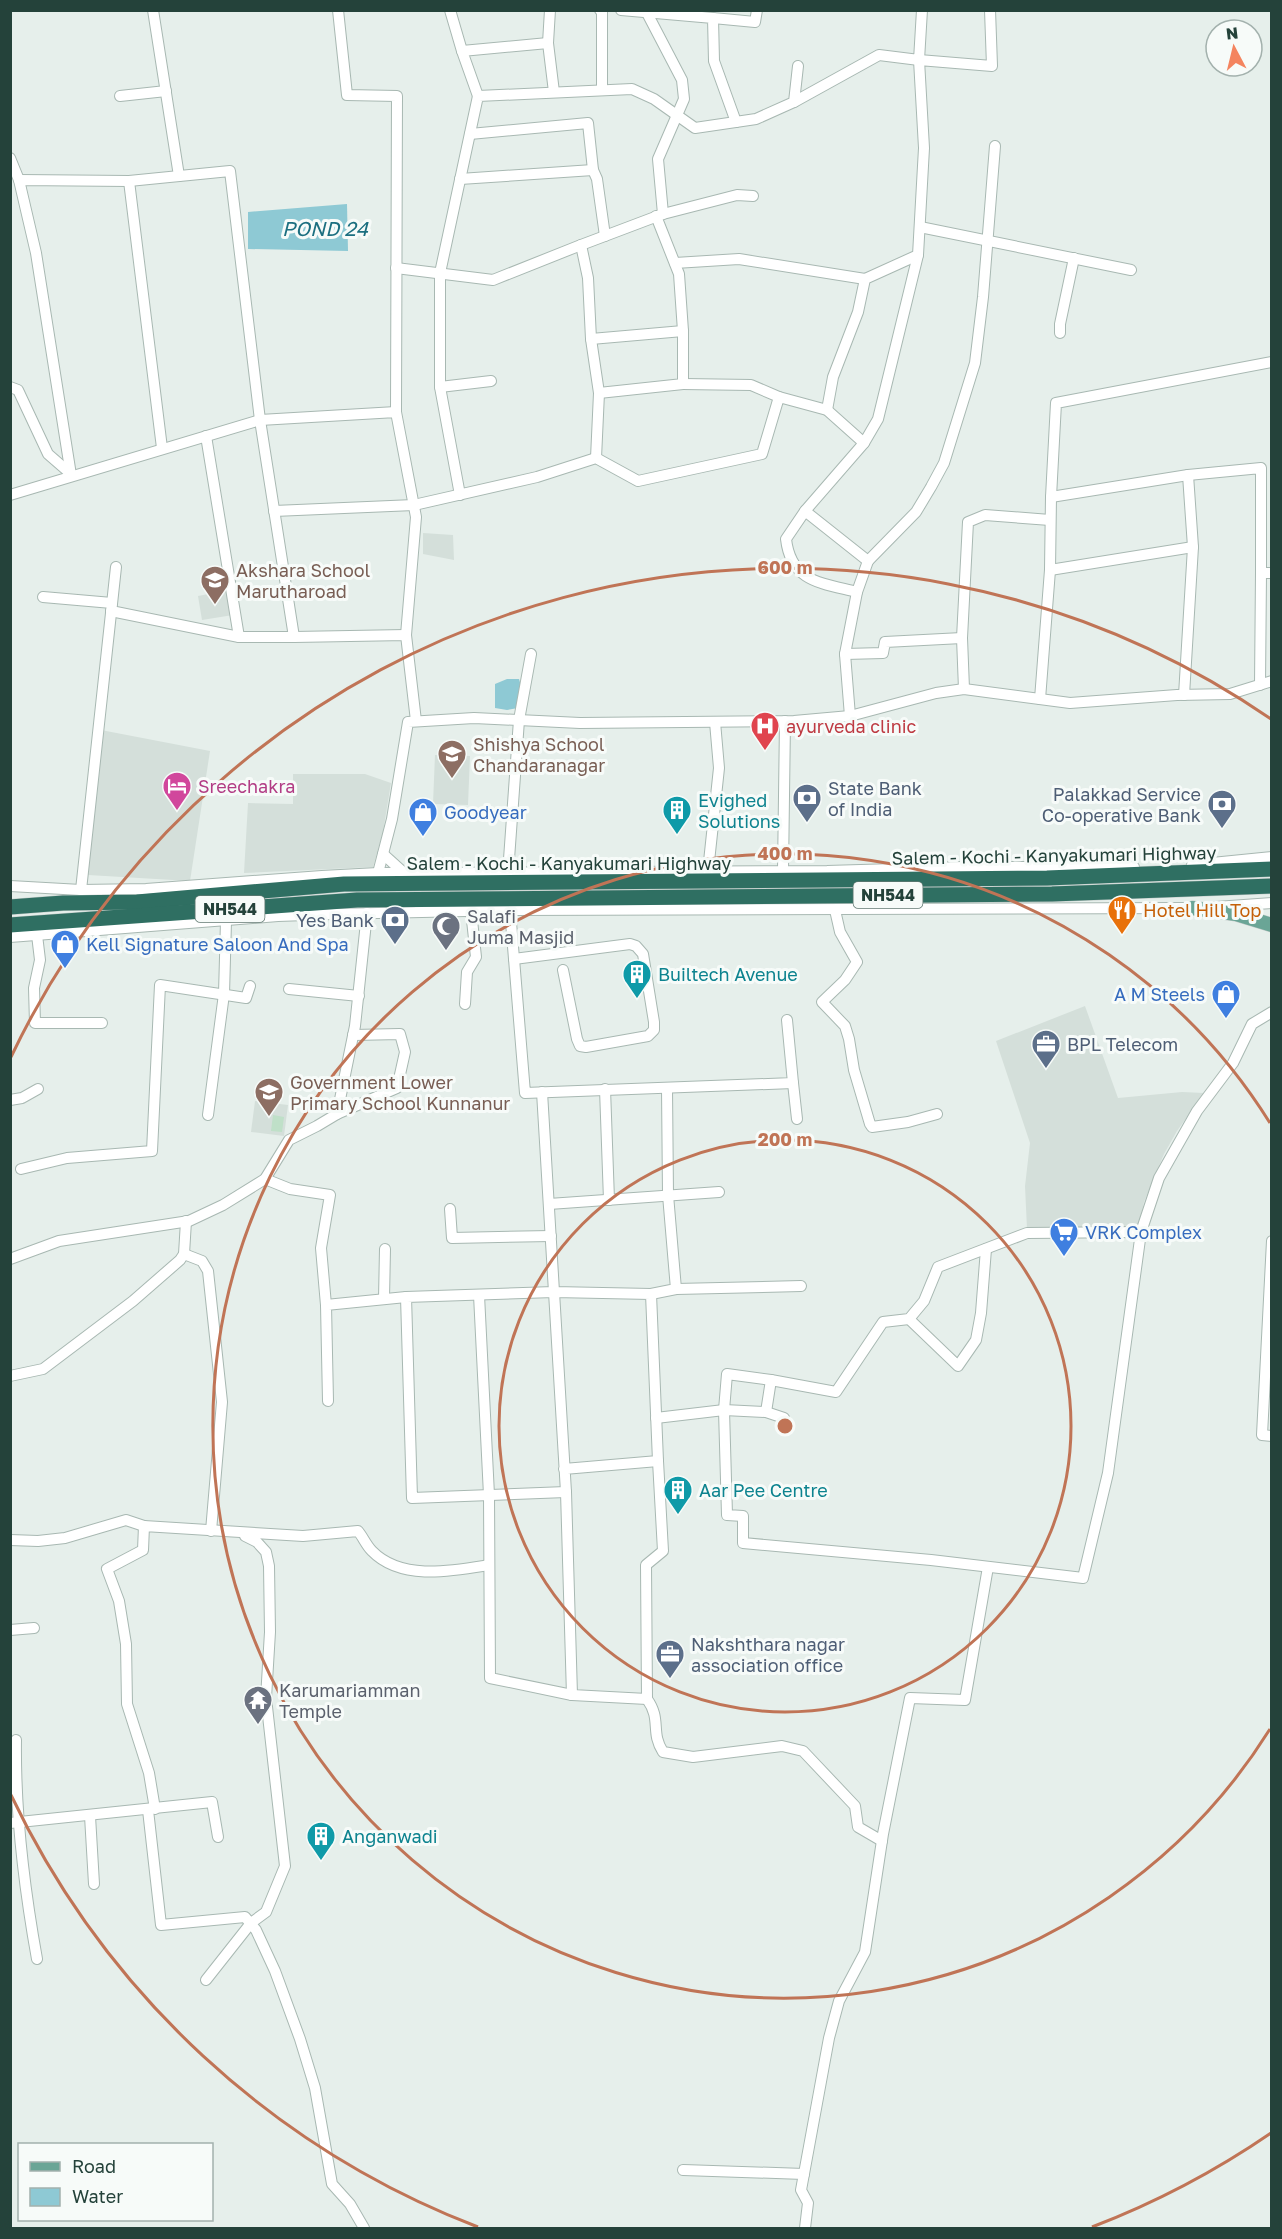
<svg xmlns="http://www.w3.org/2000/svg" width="1282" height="2239" font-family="'Golos Text',sans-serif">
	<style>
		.built { fill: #d4dfda }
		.green { fill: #bfe0c8 }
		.water { fill: #8ec9d4 }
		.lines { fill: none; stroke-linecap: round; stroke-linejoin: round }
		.minor-casing { stroke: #a8b8b2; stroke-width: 12 }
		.major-casing { stroke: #c2cac8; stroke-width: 15 }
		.highway-casing { stroke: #c2cac8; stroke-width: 16 }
		.minor { stroke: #fff; stroke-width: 10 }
		.major { stroke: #6aa596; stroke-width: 14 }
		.highway { stroke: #2f6f62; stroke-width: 15 }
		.ring { fill: none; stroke: #c07456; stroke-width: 3 }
		.labels { text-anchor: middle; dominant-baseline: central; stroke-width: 6; stroke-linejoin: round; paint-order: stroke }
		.shield { fill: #f7fbf9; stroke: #637a73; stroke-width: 1.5 }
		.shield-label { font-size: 16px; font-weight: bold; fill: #24423a }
		.education-label { font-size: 18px; fill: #785e54; stroke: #f7fbf9; text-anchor: start }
		.health-label { font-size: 18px; fill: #be3a42; stroke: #f7fbf9; text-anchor: start }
		.hotel-label { font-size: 18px; fill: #b23c85; stroke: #f7fbf9; text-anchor: start }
		.service-label { font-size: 18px; fill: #4e5e75; stroke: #f7fbf9; text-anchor: start }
		.culture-label { font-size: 18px; fill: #0d838f; stroke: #f7fbf9; text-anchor: start }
		.shop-label { font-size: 18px; fill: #366cbe; stroke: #f7fbf9; text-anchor: start }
		.street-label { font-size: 18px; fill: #24423a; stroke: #f7fbf9 }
		.food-label { font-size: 18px; fill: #c56008; stroke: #f7fbf9; text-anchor: start }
		.worship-label { font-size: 18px; fill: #5b616d; stroke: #f7fbf9; text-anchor: start }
		.water-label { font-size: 20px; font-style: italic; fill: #1c6f80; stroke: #f7fbf9 }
		.centre { fill: #c07456; stroke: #f7fbf9; stroke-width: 3 }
		.ring-label { font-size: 18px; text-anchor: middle; font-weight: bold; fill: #c07456; stroke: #f7fbf9; stroke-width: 6; stroke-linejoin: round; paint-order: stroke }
	</style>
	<rect width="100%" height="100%" fill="#e6efeb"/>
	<g class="built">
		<polygon points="423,533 453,535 454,560 423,554"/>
		<polygon points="229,590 233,615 202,620 198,596"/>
		<polygon points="101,730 210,751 190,881 88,875"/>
		<polygon points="435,755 470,756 468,805 433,804"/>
		<polygon points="293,774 365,774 391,783 383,832 373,867 244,873 248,803 293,804"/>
		<polygon points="1085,1006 1118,1098 1182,1092 1204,1093 1177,1131 1164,1154 1144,1202 1138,1229 1027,1229 1025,1186 1030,1143 996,1041"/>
		<polygon points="255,1101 288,1105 284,1136 251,1132"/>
	</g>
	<polygon class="green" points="273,1115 284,1117 282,1132 271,1131"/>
	<g class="water">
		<polygon points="347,204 348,251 248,249 248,212"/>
		<polygon points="507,679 519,679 521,686 518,708 507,710 495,708 495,684"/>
	</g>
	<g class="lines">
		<g class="minor-casing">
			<g id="minor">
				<polyline points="153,10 179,176"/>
				<polyline points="338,10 347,95 397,96 396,412"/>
				<polyline points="450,10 462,51"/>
				<polyline points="550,10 548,43 554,92"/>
				<polyline points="600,10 602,11 602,90"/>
				<polyline points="621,10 713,18 714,61 736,122"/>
				<polyline points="647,13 682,80 684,99 658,159 663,214"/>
				<polyline points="713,18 755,22 757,10"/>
				<polyline points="120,96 166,91"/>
				<polyline points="478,96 462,51 548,43"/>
				<polyline points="794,102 879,55 919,60 922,10"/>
				<polyline points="470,134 588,123 593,170 597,179 605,236"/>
				<polyline points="10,158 19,180"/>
				<polyline points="460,179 593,170"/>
				<polyline points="129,181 162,448"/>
				<polyline points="920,227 1131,270"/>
				<polyline points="675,263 739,259 865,279"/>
				<polyline points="396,268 493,280 581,245"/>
				<polyline points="1060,333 1060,324 1074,258"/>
				<polyline points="591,339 683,331"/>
				<polyline points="683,384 751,385 779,397"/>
				<polyline points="10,387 18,390 48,454 71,474"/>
				<polyline points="440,387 491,381"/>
				<polyline points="599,393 683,384 683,331 679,274 656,216"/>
				<polyline points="827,410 833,377 858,312 865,279 918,255 924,148 919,60 992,66 990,10"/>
				<polyline points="206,436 239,637"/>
				<polyline points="864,443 878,419 918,255"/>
				<polyline points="596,458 599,393 591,339 588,278 581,245 663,214 737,195 753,196"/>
				<polyline points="71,475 36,253 19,180 129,181 230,171 260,420 396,412 416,517 406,635"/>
				<polyline points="1188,475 1193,547"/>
				<polyline points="10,495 260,420 294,637 239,637 111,611"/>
				<polyline points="460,495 440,387 440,273 478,96 632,89 654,99 695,128 756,119 794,102 798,66"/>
				<polyline points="1051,497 1188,475 1261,468 1261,573 1272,573"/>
				<polyline points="274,511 414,505 537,477 596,458 638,481 762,454 779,397 827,410 864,443 805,511 868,561 916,512 931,487 944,463 975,363 983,297 995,146"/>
				<path d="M805 511 786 539C791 582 821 583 857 592"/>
				<polyline points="1050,570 1193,547 1184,695"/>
				<polyline points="43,597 112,603"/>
				<polyline points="294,637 406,635 416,721"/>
				<polyline points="845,654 883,653 885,642 962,638"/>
				<polyline points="1260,685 1261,573"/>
				<polyline points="964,689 962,638 968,522 985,515 1050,520"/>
				<polyline points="1040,699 1050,570 1051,497 1056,403 1272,362"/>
				<polyline points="850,716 845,654 857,592 868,561"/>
				<polyline points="383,854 404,873"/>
				<polyline points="1192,865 1272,857"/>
				<polyline points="708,871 719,768 715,722"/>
				<polyline points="783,871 785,721"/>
				<polyline points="378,873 392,819 408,722 474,718 580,723 794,721 850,716 936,693 964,689 1070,703 1177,695 1230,694 1272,681"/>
				<polyline points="508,873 519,720 531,654"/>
				<polyline points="10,886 81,890 146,889 322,876 378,873 827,871 962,867 1134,867"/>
				<polyline points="81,890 116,567"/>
				<polyline points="1216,907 1272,903"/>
				<polyline points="510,910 525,1093 793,1083 787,1020"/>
				<polyline points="835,910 840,932 857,962 845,980 822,1002 845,1026 849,1039 854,1070 870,1124 872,1127 908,1122 937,1114"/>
				<polyline points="37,935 40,960 34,988 35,1023 102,1023"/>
				<polyline points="10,937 278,916 334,914 510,910 1197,908"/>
				<polyline points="514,959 630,944 636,946 643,954 654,1022 654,1030 648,1036 586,1047 580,1046 577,1039 563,970"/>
				<polyline points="289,989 359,996"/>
				<polyline points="465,1004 467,972 476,957 471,911"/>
				<polyline points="793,1083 797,1119"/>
				<polyline points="605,1089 609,1200"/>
				<polyline points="542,1092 566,1492 412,1498 406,1297 554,1292 651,1294 658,1461 564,1469"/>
				<polyline points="10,1100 22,1098 38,1089"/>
				<polyline points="337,1114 397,1088 405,1052 400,1034 353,1035"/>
				<polyline points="208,1115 224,994 226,921"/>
				<polyline points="21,1169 67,1158 152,1151 160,985 246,998 250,986"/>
				<polyline points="265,1179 290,1189 330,1195 321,1248 326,1305"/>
				<polyline points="549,1204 719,1192"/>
				<polyline points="450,1209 452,1238 551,1236"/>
				<polyline points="1272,1241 1262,1435 1272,1436"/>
				<polyline points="184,1254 202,1261 208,1271 222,1402 211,1531"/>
				<polyline points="10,1259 59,1241 189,1221 223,1205 265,1179 289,1140 317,1126 337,1114 355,1026 367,913"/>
				<polyline points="676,1289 801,1286"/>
				<polyline points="651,1294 676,1289 668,1195 667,1088"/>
				<polyline points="479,1295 489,1495 490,1678 572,1695"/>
				<polyline points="384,1299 385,1249"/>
				<polyline points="909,1319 958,1366 976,1340 981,1313 986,1249"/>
				<polyline points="10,1376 43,1369 133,1301 180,1260 184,1254 186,1221"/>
				<polyline points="771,1380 727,1374 724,1410 727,1515 743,1516 743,1543 931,1560 1083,1578 1108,1473 1141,1232 1159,1178 1197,1111 1233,1063 1252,1024 1272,1012"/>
				<polyline points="328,1401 326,1305 406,1297"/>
				<polyline points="766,1412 784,1418"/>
				<polyline points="656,1418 724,1410 766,1412 771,1380 836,1392 883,1322 909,1319 924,1301 938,1267 1027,1233 1141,1232"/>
				<polyline points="566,1492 572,1695 647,1699 646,1565 663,1551 658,1461"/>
				<polyline points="10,1540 38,1541 65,1538 126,1520 144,1526"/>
				<polyline points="10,1630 34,1628"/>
				<path d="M647 1699C662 1720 650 1732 663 1752L693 1757 782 1746 803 1751 855 1806 858 1827 882 1841"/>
				<path d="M16 1740C15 1813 24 1887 37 1959"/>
				<path d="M155 1809 149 1773 127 1704 126 1644 119 1601 107 1569 143 1550 144 1526 303 1536 358 1531C363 1537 366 1545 372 1551 401 1581 452 1571 489 1565"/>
				<polyline points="148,1810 161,1925 245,1917 256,1930 275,1971 300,2039 315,2088 332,2184 350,2204 364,2228"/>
				<polyline points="90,1816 94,1884"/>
				<polyline points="10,1823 212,1802 218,1837"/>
				<polyline points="206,1980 251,1923 266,1912 285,1866 266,1698 270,1632 269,1566 266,1552 257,1542 245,1536"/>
				<polyline points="683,2170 804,2174"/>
				<polyline points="805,2228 808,2203 801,2190 829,2038 839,2001 865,1952 883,1834 910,1698 965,1700 988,1567"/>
			</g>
		</g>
		<g class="major-casing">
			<polyline id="major" points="1192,908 1236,914 1272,925"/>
		</g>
		<g class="highway-casing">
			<g id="highway">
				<polyline points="10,907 63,903 137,902 344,884 1047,878 1272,869"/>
				<polyline points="10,925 357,900 1052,894 1272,886"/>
			</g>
		</g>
		<use href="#minor" class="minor"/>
		<use href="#major" class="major"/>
		<use href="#highway" class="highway"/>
	</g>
	<g class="ring">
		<circle cx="785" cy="1426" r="286"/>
		<path d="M1270 1729A572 572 0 1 1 1270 1123"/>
		<path d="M1271 2133A858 858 0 0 1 1092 2227M478 2227A858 858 0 0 1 11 1795M11 1057A858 858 0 0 1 1271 719"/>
	</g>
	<defs>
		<g id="school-pin" transform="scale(1.5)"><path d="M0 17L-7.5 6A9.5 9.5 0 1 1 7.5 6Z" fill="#8d6e63" stroke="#f7fbf9"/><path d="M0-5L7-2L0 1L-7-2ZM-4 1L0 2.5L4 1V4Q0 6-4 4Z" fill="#fff"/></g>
		<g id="hospital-pin" transform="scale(1.5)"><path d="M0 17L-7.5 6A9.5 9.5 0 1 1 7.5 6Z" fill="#e0444e" stroke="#f7fbf9"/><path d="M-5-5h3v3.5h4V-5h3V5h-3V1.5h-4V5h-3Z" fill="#fff"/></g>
		<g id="hotel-pin" transform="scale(1.5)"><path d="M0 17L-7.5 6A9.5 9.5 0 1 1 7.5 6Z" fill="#d1479c" stroke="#f7fbf9"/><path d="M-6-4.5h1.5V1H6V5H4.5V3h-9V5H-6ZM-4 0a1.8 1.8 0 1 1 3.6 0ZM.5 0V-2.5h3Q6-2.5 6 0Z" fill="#fff"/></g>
		<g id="bank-pin" transform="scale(1.5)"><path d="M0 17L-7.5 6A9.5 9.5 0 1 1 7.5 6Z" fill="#5c6f8a" stroke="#f7fbf9"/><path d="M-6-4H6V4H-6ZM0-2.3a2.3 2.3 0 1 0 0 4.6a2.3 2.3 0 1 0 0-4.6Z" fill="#fff"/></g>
		<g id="building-pin" transform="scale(1.5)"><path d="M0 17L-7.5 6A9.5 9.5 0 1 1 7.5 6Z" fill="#0f9aa8" stroke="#f7fbf9"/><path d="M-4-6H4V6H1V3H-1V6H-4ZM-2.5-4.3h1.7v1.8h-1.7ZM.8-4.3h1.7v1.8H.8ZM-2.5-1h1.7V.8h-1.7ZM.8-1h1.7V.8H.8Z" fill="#fff"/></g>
		<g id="shop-pin" transform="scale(1.5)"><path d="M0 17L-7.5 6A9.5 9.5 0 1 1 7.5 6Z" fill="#3f7fe0" stroke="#f7fbf9"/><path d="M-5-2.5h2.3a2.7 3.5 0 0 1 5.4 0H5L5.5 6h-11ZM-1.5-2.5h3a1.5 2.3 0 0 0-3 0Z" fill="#fff"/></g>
		<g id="restaurant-pin" transform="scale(1.5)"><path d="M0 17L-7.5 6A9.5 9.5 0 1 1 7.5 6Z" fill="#e8710a" stroke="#f7fbf9"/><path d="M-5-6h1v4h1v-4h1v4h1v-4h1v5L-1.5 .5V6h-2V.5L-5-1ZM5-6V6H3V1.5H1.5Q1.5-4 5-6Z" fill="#fff"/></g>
		<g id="mosque-pin" transform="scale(1.5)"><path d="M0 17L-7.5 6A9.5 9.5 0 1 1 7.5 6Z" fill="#6b7280" stroke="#f7fbf9"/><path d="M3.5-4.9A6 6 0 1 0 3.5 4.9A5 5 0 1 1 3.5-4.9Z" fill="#fff"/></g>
		<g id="office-pin" transform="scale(1.5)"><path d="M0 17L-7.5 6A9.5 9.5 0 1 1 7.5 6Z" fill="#5c6f8a" stroke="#f7fbf9"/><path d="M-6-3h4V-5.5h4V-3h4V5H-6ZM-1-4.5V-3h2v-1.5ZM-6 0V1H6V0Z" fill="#fff"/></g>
		<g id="supermarket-pin" transform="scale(1.5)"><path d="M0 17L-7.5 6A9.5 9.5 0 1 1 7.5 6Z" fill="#3f7fe0" stroke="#f7fbf9"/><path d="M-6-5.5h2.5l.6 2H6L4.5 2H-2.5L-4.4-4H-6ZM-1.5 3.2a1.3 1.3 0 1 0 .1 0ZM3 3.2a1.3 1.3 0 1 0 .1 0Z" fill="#fff"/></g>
		<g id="temple-pin" transform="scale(1.5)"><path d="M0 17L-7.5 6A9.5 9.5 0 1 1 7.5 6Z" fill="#6b7280" stroke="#f7fbf9"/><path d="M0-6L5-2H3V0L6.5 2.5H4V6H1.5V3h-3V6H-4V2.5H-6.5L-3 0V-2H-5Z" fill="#fff"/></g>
	</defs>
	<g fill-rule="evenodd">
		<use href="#school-pin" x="215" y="580"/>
		<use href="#hospital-pin" x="765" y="726"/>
		<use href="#school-pin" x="452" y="754"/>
		<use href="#hotel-pin" x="177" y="786"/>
		<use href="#bank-pin" x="807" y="798"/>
		<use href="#bank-pin" x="1222" y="804"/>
		<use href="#building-pin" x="677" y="810"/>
		<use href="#shop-pin" x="423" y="812"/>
		<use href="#restaurant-pin" x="1122" y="910"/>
		<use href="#bank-pin" x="395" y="920"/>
		<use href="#mosque-pin" x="446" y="926"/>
		<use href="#shop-pin" x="65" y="944"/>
		<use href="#building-pin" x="637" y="974"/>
		<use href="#shop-pin" x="1226" y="994"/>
		<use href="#office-pin" x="1046" y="1044"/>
		<use href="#school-pin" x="269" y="1092"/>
		<use href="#supermarket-pin" x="1064" y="1232"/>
		<use href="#building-pin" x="678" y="1490"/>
		<use href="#office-pin" x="670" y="1654"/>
		<use href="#temple-pin" x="258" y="1700"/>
		<use href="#building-pin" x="321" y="1836"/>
	</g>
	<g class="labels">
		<g class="shield">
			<rect x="853.5" y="882" width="69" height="26" rx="4.5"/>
			<rect x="195.5" y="896" width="69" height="26" rx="4.5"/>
		</g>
		<g class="shield-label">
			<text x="888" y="895">NH544</text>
			<text x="230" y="909">NH544</text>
		</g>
		<g class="education-label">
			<text x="236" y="570">Akshara School<tspan x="236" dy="21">Marutharoad</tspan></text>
			<text x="473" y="744">Shishya School<tspan x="473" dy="21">Chandaranagar</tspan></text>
			<text x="290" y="1082">Government Lower<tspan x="290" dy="21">Primary School Kunnanur</tspan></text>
		</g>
		<g class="health-label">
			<text x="786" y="726">ayurveda clinic</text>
		</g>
		<g class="hotel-label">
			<text x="198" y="786">Sreechakra</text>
		</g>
		<g class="service-label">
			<text x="828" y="788">State Bank<tspan x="828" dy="21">of India</tspan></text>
			<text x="1201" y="794" text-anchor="end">Palakkad Service<tspan x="1201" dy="21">Co-operative Bank</tspan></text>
			<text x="374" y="920" text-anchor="end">Yes Bank</text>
			<text x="1067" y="1044">BPL Telecom</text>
			<text x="691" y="1644">Nakshthara nagar<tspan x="691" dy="21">association office</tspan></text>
		</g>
		<g class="culture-label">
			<text x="698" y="800">Evighed<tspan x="698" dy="21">Solutions</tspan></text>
			<text x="658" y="974">Builtech Avenue</text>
			<text x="699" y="1490">Aar Pee Centre</text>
			<text x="342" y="1836">Anganwadi</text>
		</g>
		<g class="shop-label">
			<text x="444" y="812">Goodyear</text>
			<text x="86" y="944">Kell Signature Saloon And Spa</text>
			<text x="1205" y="994" text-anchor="end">A M Steels</text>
			<text x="1085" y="1232">VRK Complex</text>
		</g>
		<g class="street-label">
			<text transform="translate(1054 855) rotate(-1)">Salem - Kochi - Kanyakumari Highway</text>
			<text x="569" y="863">Salem - Kochi - Kanyakumari Highway</text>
		</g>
		<g class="food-label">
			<text x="1143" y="910">Hotel Hill Top</text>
		</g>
		<g class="worship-label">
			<text x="467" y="916">Salafi<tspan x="467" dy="21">Juma Masjid</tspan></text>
			<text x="279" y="1690">Karumariamman<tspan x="279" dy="21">Temple</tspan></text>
		</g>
		<g class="water-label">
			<text x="325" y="228">POND 24</text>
		</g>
	</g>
	<circle cx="785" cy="1426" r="9" class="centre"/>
	<g class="ring-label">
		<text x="785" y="574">600 m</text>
		<text x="785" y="860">400 m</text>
		<text x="785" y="1146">200 m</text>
	</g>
	<rect width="1282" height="2239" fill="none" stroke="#24423a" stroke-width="24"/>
	<rect x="18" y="2143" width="195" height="78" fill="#f7fbf9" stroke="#a3b1ad" stroke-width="1.5"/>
	<rect x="30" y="2162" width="30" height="9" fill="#6aa596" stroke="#a3b1ad" stroke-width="1.5"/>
	<text x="72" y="2173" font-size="18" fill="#24423a">Road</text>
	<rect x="30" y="2188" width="30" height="18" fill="#8ec9d4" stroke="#a3b1ad" stroke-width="1.5"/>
	<text x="72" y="2203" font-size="18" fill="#24423a">Water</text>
	<g transform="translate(1234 48) rotate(353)"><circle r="28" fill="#f7fbf9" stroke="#a3b1ad" stroke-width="1.5"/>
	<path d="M0-4.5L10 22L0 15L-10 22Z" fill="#f4845f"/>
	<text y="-9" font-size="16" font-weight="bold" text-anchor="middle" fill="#24423a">N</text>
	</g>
</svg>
